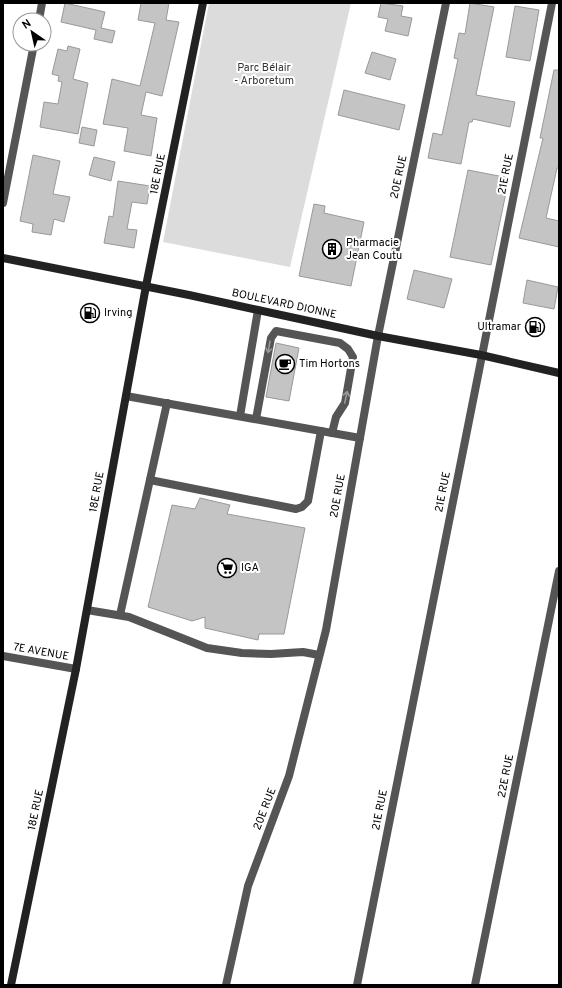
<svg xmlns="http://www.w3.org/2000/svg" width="562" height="988" font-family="Overpass,sans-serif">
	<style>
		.green { fill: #dcdcdc }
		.building { fill: #c4c4c4; stroke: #999 }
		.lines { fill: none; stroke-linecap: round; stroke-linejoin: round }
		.lane { stroke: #555; stroke-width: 8 }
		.street { stroke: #555; stroke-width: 8 }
		.secondary { stroke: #222; stroke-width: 8 }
		.oneway { stroke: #999 }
		.labels { text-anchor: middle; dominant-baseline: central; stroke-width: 4; stroke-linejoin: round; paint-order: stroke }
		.park-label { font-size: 11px; fill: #333; stroke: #fff }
		.street-label { font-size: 11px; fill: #000; stroke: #fff }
		.poi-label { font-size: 11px; fill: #000; stroke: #fff; text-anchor: start }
	</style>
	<rect width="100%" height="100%" fill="#fff"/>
	<polygon class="green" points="209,3 351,3 290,267 163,242"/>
	<g class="building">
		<polygon points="65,3 105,12 101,28 115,31 112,43 94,39 96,30 61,22"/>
		<polygon points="141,3 169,3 166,20 179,22 162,96 146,92 141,115 157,118 151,156 124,151 128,128 103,124 112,79 140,86 155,23 138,20"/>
		<polygon points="381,3 403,6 401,16 412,18 408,36 385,31 388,19 378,17"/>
		<polygon points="470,3 494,7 476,95 515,102 510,127 473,119 472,122 469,122 461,164 428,158 433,133 442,135 458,59 454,58 459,33 465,34"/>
		<polygon points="515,6 539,10 530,61 506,57"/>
		<polygon points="68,46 80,49 73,79 88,83 78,134 40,127 44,102 58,104 62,82 58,81 59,76 52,74 58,49 67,51"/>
		<polygon points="372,52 396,59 390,80 365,73"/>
		<polygon points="554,70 559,70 559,168 557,168 546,218 559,221 559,247 519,238 543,138 540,138"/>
		<polygon points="344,90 405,105 399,130 338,115"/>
		<polygon points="82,127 97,130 94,146 79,143"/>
		<polygon points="33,155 60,161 53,194 70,197 64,222 54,219 51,235 32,232 33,224 20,221"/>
		<polygon points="94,157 115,162 111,181 89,175"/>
		<polygon points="468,170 509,178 491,265 450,257"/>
		<polygon points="118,181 150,186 147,204 132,202 127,229 137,230 134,248 104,243 109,216 113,217"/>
		<polygon points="314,204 325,206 324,213 364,222 351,286 299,276"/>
		<polygon points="414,270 452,279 444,308 407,299"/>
		<polygon points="527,280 558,287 554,309 523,303"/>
		<polygon points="276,343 299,348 289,401 266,397"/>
		<polygon points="200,498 230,505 227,514 305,528 284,634 259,634 258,640 205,628 205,617 192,621 148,607 172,505 195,509"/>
	</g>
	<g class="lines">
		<g class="lane">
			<polyline points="126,396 360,438"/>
			<polyline points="240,416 258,310"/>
			<polyline points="256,419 271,338 276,331 340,343 348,349 353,357 345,403 336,417 332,433"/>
			<polyline points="150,480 296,509 302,507 308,501 321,431"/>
			<polyline points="87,610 129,617 207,648 242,653 271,654 303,652 319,655"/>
			<polyline points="120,615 167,403"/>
		</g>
		<g class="street">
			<polyline points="39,20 42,3"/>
			<polyline points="3,203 34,44"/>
			<polyline points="3,656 76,669"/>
			<polyline points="226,985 248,886 289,776 326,630 378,336 446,3"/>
			<polyline points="357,985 552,3"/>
			<polyline points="475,985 559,571"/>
		</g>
		<g class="secondary">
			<polyline points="3,258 189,295 378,336 481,355 559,373"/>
			<polyline points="11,985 76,669 146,286 203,3"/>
		</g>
	</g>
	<defs><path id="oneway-shaft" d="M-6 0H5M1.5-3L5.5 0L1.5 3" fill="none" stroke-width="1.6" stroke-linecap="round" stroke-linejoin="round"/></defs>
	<g class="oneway">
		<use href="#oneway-shaft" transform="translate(269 347) rotate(100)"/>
		<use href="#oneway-shaft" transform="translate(346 397) rotate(-78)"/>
	</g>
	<defs>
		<g id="building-ring" transform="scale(1)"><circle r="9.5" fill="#fff" stroke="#000" stroke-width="1.5"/><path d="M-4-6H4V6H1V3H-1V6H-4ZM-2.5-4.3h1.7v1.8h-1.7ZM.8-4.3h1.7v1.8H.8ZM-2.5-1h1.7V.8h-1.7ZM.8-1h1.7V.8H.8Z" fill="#000"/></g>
		<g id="fuel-ring" transform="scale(1)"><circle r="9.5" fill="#fff" stroke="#000" stroke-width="1.5"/><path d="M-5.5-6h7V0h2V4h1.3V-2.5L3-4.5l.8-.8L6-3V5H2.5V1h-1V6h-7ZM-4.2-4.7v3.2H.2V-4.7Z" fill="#000"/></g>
		<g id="cafe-ring" transform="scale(1)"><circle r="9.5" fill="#fff" stroke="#000" stroke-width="1.5"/><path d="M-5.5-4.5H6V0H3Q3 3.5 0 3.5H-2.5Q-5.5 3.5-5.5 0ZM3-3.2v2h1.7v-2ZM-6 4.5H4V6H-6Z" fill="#000"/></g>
		<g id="supermarket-ring" transform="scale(1)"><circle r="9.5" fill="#fff" stroke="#000" stroke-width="1.5"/><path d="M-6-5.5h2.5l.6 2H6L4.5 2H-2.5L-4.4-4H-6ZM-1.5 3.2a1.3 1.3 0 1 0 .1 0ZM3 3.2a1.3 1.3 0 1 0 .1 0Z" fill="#000"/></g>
	</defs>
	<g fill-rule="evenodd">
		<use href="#building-ring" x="332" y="249"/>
		<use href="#fuel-ring" x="90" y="313"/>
		<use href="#fuel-ring" x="535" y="327"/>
		<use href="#cafe-ring" x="285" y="364"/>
		<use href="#supermarket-ring" x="227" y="568"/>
	</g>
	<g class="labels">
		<g class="park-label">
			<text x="264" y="68">Parc Bélair<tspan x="264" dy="13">- Arboretum</tspan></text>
		</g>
		<g class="street-label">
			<text transform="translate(158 174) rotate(-79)">18E RUE</text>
			<text transform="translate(506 174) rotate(-79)">21E RUE</text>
			<text transform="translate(399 177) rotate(-78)">20E RUE</text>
			<text transform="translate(284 304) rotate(12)">BOULEVARD DIONNE</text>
			<text transform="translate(97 492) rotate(-80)">18E RUE</text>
			<text transform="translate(443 492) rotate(-79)">21E RUE</text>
			<text transform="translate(338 496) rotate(-80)">20E RUE</text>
			<text transform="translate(41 652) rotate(10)">7E AVENUE</text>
			<text transform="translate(506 776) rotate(-79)">22E RUE</text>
			<text transform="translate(265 809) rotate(-69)">20E RUE</text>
			<text transform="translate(36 810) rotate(-78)">18E RUE</text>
			<text transform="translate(380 810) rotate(-79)">21E RUE</text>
		</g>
		<g class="poi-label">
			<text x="346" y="243">Pharmacie<tspan x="346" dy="13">Jean Coutu</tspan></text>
			<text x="104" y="313">Irving</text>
			<text x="521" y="327" text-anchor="end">Ultramar</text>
			<text x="299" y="364">Tim Hortons</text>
			<text x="241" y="568">IGA</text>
		</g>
	</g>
	<rect width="562" height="988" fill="none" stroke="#000000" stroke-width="8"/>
	<g transform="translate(32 32) rotate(326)"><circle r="19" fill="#ffffff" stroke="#999999"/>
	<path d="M0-3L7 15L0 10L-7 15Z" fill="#000000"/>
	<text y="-6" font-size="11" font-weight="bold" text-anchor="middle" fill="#000000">N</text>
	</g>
</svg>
